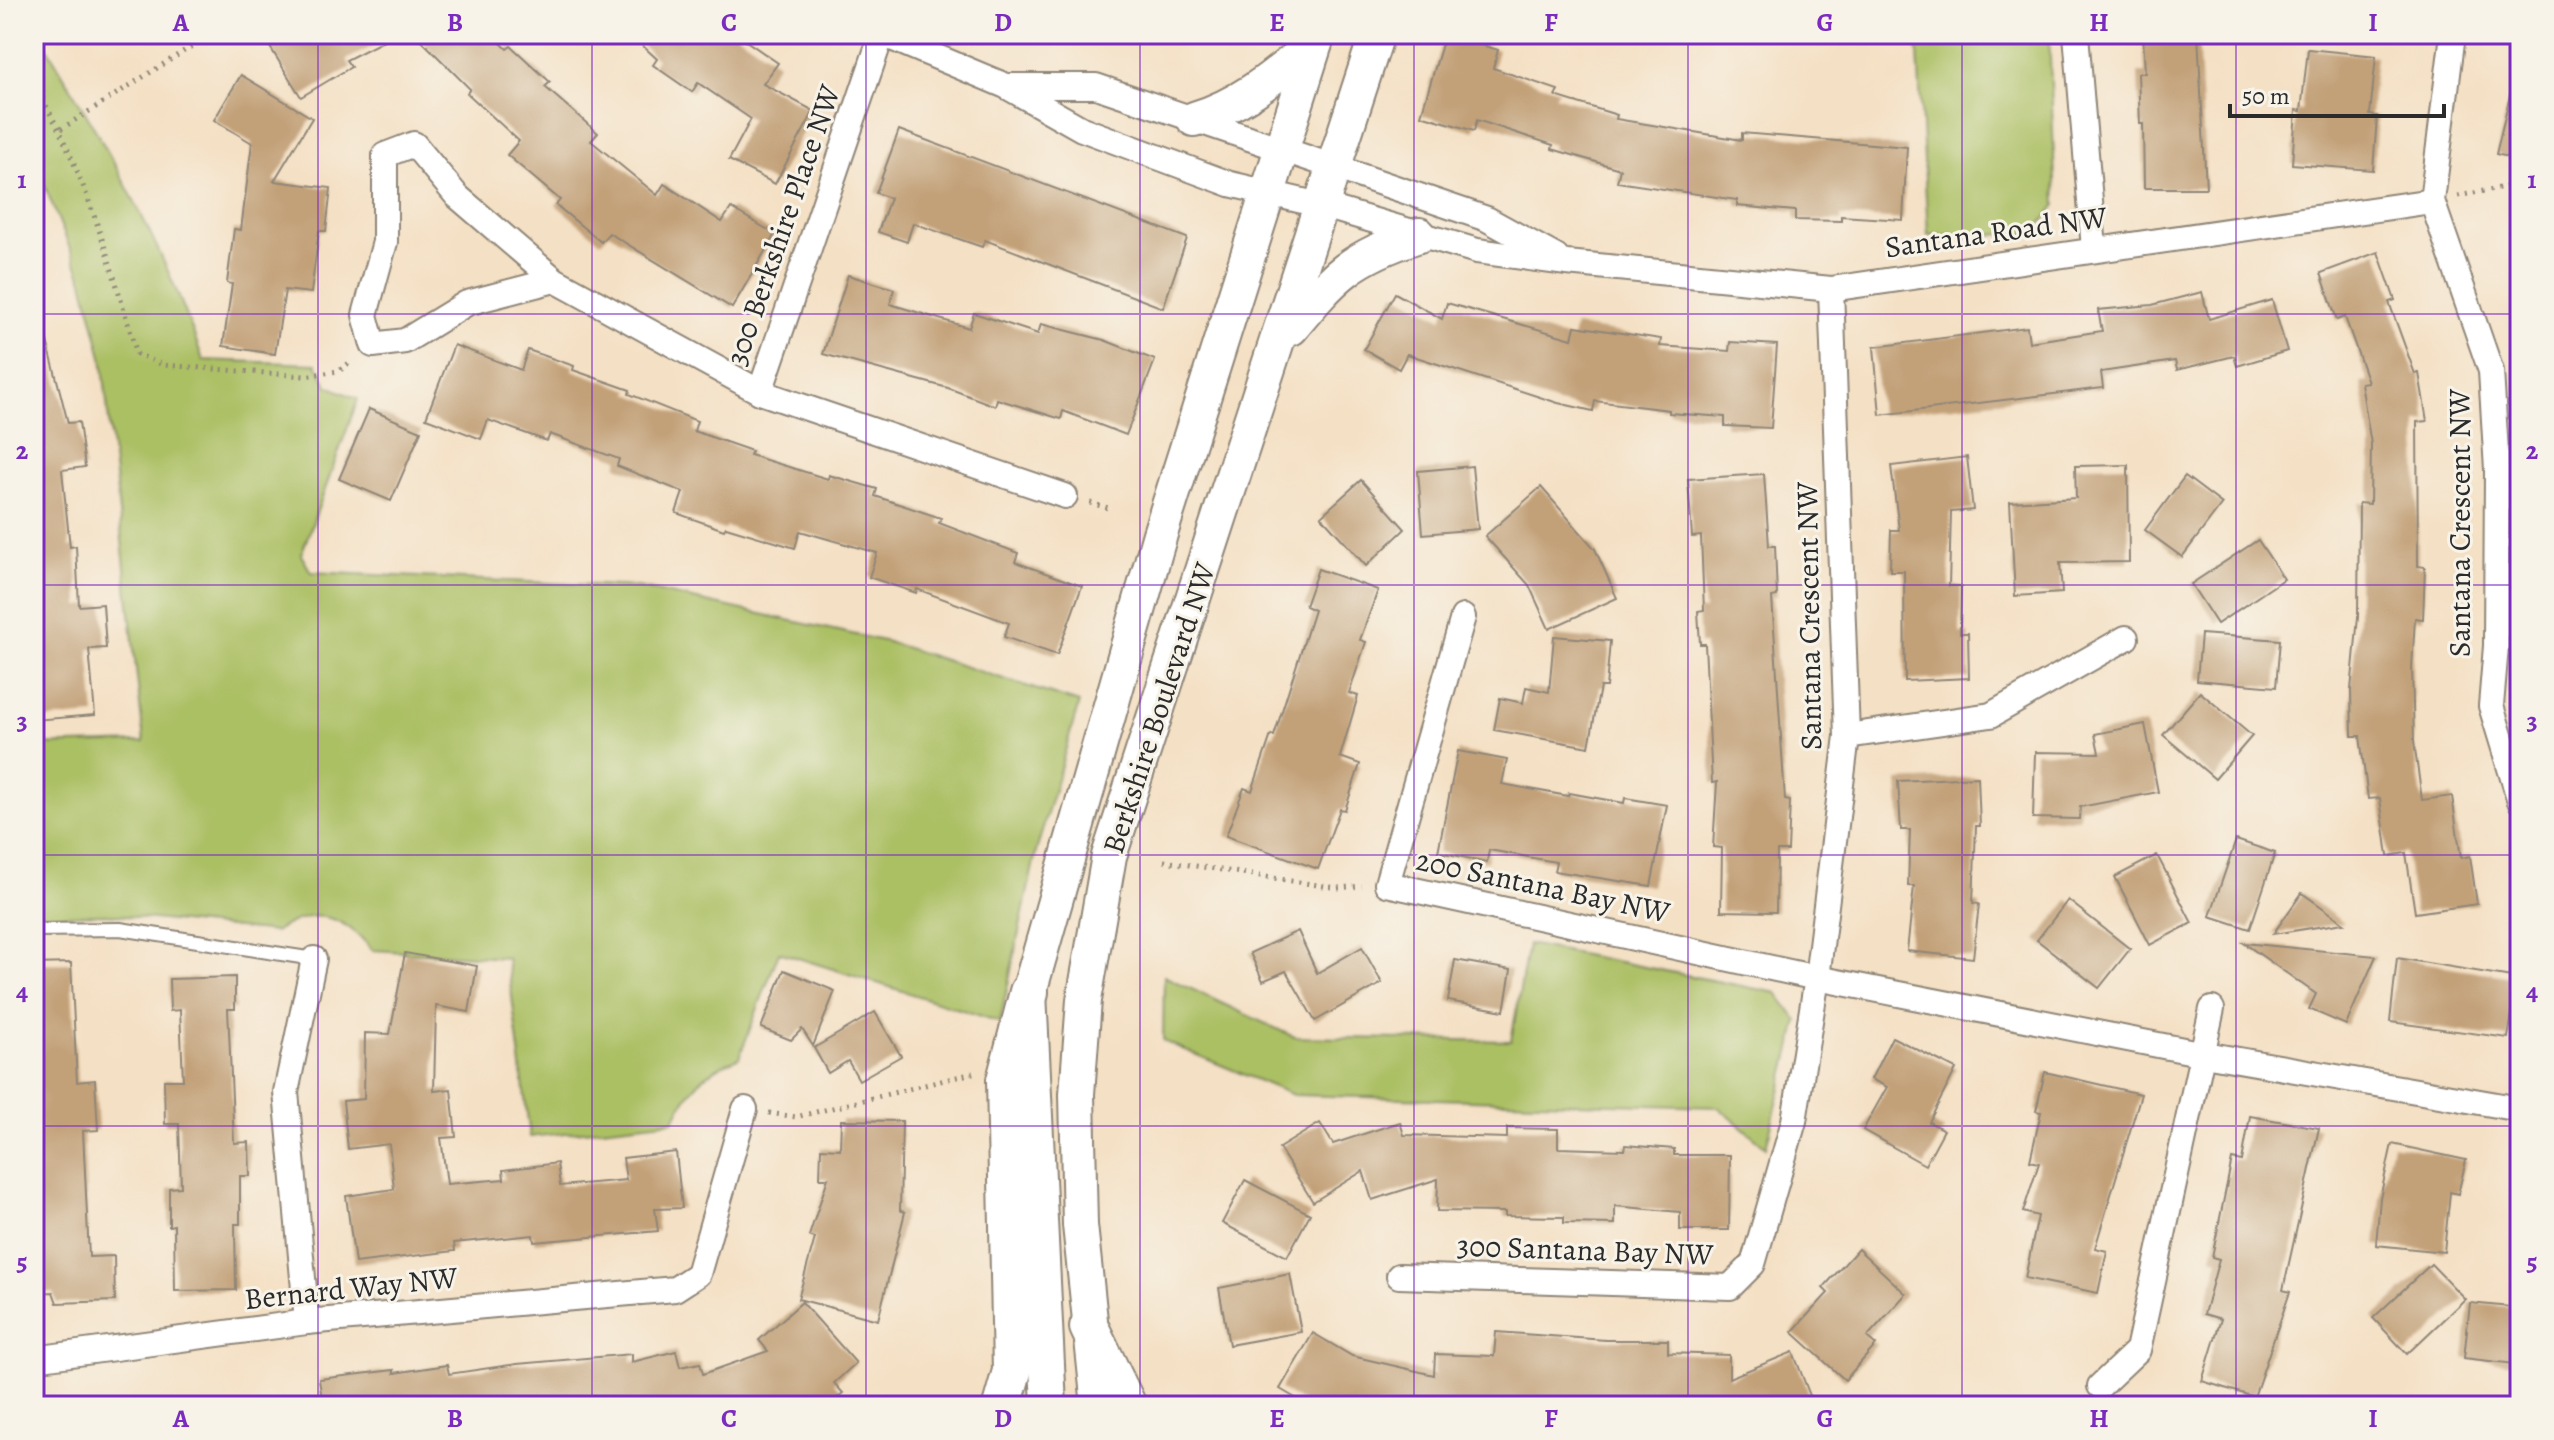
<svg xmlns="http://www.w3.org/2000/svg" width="2554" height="1440" font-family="Alegreya,serif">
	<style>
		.green { fill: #abbf64; stroke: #6b7548; stroke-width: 2 }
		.building { fill: #c2a179 }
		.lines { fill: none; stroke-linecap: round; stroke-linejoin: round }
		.service-casing { stroke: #908678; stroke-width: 16 }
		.minor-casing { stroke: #908678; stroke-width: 28 }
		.secondary-casing { stroke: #908678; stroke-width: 38 }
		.primary-casing { stroke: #908678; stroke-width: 42 }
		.path { stroke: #908678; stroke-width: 5; stroke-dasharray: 2 6; stroke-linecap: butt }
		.service { stroke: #fff; stroke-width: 12 }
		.minor { stroke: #fff; stroke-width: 24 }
		.secondary { stroke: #fff; stroke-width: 34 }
		.primary { stroke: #fff; stroke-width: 38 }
		.grid { fill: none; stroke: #7b2cbf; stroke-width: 2; stroke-opacity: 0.55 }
		.labels { text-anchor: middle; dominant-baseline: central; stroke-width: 6; stroke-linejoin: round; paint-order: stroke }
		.street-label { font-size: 30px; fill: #2b2b2b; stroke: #f7f3e8 }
		.neatline { fill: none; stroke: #7b2cbf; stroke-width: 3 }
		.grid-label { font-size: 26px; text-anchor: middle; font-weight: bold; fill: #7b2cbf }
	</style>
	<rect width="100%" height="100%" fill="#f7f3e8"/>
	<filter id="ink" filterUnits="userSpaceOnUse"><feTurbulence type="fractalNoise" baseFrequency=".0125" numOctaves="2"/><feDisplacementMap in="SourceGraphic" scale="16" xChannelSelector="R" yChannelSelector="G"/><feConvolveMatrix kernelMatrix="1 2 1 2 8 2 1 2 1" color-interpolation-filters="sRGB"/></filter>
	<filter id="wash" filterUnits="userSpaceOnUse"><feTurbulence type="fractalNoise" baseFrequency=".006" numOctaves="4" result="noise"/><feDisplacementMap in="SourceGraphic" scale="32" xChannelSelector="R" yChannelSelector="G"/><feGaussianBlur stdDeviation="1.8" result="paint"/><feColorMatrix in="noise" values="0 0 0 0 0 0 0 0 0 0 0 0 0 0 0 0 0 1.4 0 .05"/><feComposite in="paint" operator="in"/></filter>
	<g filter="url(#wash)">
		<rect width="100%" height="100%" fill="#f4e0c4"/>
		<g class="green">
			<path d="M34 34H39C103 141 163 242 203 360L316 364 328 386 358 399 301 555 311 572 638 587 888 642 1079 703 1036 852 1000 1022 779 952 739 1058C705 1070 689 1089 673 1121L530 1137 507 958 372 950C344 915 313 905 275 932L106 914 34 916V745L144 742 102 357 83 281 34 159Z"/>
			<polygon points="1917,34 2049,34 2056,205 2033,234 1928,235"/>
			<polygon points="1528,944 1777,993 1798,1021 1766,1147 1718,1107 1293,1095 1163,1041 1164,976 1294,1037 1511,1041"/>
		</g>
		<g id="blocks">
			<g class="building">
				<polygon points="262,34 397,34 346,60 351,67 301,97"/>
				<polygon points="415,34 492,34 507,49 511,46 550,82 545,87 598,133 591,141 657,195 664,184 722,222 731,208 775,234 732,308 609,233 601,242 556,205 560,200 507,155 519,141 467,93 470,89"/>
				<polygon points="630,34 736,34 778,63 763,84 814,111 775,184 729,160 751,119 698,83 692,92 653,65 657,59"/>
				<polygon points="1445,34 1498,50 1493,68 1558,90 1555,96 1617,115 1616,119 1742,140 1742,133 1907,147 1903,220 1841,216 1841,221 1795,220 1795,211 1737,206 1737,200 1617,182 1620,169 1552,149 1553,145 1477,120 1474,131 1421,115"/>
				<polygon points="2143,34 2198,34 2206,188 2144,188 2143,124 2140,124 2138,73 2145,73"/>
				<polygon points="2308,49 2376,56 2370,115 2377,116 2373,170 2292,164 2296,110 2301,111"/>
				<polygon points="241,75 312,118 274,181 331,188 326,231 319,231 311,293 285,290 275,354 223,346 232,284 227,283 234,229 241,230 252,143 214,120"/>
				<polygon points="2511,91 2520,92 2520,160 2496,154"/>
				<polygon points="899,130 1187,238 1163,308 985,240 982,247 913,223 907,242 878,232 890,198 876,193"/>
				<polygon points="2378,252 2395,300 2389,302 2415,374 2419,373 2427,421 2417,422 2418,566 2425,567 2423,619 2415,618 2412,668 2414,742 2422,800 2452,796 2461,858 2470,856 2477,904 2415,913 2406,853 2388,856 2380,798 2368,799 2360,736 2352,736 2351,690 2358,617 2359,503 2370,504 2371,444 2361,383 2368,382 2345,317 2337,320 2321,273"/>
				<polygon points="848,275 894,289 890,304 969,328 974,313 1038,334 1041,324 1104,340 1155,360 1126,435 1063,411 1061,419 997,399 995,406 948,388 823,354"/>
				<polygon points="2202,292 2209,319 2272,300 2287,351 2237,366 2234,356 2177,370 2175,361 2101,372 2103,388 1880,415 1874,347 2027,327 2029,342 2102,331 2098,310 2152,305"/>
				<polygon points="1395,293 1442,319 1447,303 1572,339 1575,326 1661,339 1660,346 1729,351 1730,342 1777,345 1771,428 1725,426 1725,417 1669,413 1669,410 1595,401 1593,411 1558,403 1407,354 1399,369 1364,349"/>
				<polygon points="42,321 68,423 79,422 85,467 62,470 70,547 76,546 79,606 103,604 106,648 89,649 95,715 34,720 34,322"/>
				<polygon points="454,345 521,370 528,350 574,366 573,370 630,390 629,394 697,421 694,431 752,451 750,455 828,479 829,475 877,489 875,496 941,518 939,523 1018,553 1015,562 1082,586 1057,655 1004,637 1009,623 917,589 916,593 869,577 877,553 800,531 795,548 726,527 724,530 676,513 683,492 617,466 619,459 550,434 547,441 488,420 481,439 426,418"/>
				<polygon points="369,409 421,431 391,501 339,479"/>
				<polygon points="1967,457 1973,510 1951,512 1949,586 1961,586 1960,633 1968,633 1969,678 1905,681 1904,571 1890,571 1891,530 1899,530 1891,466"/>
				<polygon points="2128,465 2129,562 2060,563 2062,593 2015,596 2010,502 2076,498 2075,466"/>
				<polygon points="1472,466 1478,529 1423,534 1418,471"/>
				<polygon points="1764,474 1769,546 1775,546 1777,596 1772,597 1785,800 1790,801 1788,851 1777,851 1776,912 1721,911 1722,848 1713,847 1717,782 1712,783 1705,644 1700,644 1698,611 1704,610 1701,536 1692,537 1688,479"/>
				<polygon points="2185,476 2222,504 2182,557 2145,530"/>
				<polygon points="1361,480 1405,529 1366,566 1321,516"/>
				<polygon points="1541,487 1595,549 1617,598 1549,629 1529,585 1485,536"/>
				<polygon points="2258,540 2284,579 2217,624 2191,584"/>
				<polygon points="1318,569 1378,590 1360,640 1366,642 1349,693 1358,696 1340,757 1360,764 1345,810 1340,809 1318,869 1226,836 1244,788 1252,791 1271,735 1274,736 1314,610 1305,606"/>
				<polygon points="2201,634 2280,640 2276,687 2197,680"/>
				<polygon points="1554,636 1610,641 1606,687 1600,687 1589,747 1494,730 1500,698 1523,703 1526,687 1549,692"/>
				<polygon points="2200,692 2252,736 2215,779 2163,735"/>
				<polygon points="2145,724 2158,792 2080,807 2079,819 2033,818 2035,752 2099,753 2095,734"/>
				<polygon points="1458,751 1507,760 1502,784 1568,796 1569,793 1624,803 1625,798 1667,805 1651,886 1554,871 1556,862 1489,850 1487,862 1438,852"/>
				<polygon points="1978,777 1980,826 1976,826 1973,903 1979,904 1973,958 1907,951 1914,886 1908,886 1910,830 1901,830 1898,781"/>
				<polygon points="2236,840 2275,853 2250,929 2210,916"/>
				<polygon points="2157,855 2192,923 2150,945 2115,877"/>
				<polygon points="2302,893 2344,923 2273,934"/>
				<polygon points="2068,900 2130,949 2099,988 2037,940"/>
				<polygon points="1298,931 1317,973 1362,947 1382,983 1315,1021 1286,971 1263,981 1250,953"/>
				<polygon points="2244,943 2376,956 2346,1025 2309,1009 2316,994"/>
				<polygon points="405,953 477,966 469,1012 436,1006 434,1091 451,1089 456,1137 441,1138 447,1184 504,1179 503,1170 557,1163 560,1186 626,1180 623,1158 676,1152 682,1208 655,1209 658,1231 534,1242 533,1235 454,1243 455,1251 355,1263 346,1196 394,1189 389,1144 348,1149 343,1101 364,1099 365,1033 390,1034"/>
				<polygon points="2397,958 2518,978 2508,1038 2390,1022"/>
				<polygon points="1455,960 1511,970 1504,1011 1448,1001"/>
				<polygon points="71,963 77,1082 95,1080 98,1130 83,1131 89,1257 114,1256 115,1301 57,1303 53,1292 34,1293 34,964"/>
				<polygon points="784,970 835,991 813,1046 802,1029 791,1040 761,1028"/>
				<polygon points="235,977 235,1009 228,1009 234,1143 249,1142 250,1176 240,1176 240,1224 235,1224 236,1290 175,1291 174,1225 169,1226 169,1188 181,1187 179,1124 165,1124 164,1080 183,1080 180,1010 170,1011 169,979"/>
				<polygon points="875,1012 901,1056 859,1080 848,1061 828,1073 814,1048"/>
				<polygon points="1892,1037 1956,1069 1929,1122 1944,1130 1925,1165 1863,1130 1887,1087 1871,1079"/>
				<polygon points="2045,1072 2141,1094 2095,1248 2107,1251 2098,1293 2025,1278 2038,1216 2023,1212 2039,1163 2030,1161 2041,1112 2036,1111"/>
				<polygon points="2250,1116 2319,1128 2283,1290 2290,1292 2254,1397 2202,1381 2221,1319 2204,1314 2219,1259 2212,1257 2232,1159 2242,1161"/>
				<polygon points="841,1120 902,1121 900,1210 905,1212 878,1320 798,1299 815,1238 809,1236 828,1178 820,1178 821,1148 840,1149"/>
				<polygon points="1400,1122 1404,1135 1507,1138 1507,1128 1558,1129 1558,1148 1624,1150 1625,1145 1674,1149 1674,1155 1730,1155 1729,1230 1680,1230 1680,1212 1615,1206 1615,1224 1564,1223 1564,1217 1505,1216 1505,1212 1437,1211 1438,1179 1372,1200 1363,1171 1313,1202 1279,1148 1320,1123 1333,1144"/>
				<polygon points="2392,1144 2466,1160 2458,1194 2450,1192 2444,1252 2376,1245 2380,1198"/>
				<polygon points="1245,1180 1310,1214 1287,1257 1222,1223"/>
				<polygon points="1858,1249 1906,1294 1867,1337 1876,1345 1845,1380 1792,1332 1828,1293 1823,1288"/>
				<polygon points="2431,1264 2465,1299 2407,1354 2373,1318"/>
				<polygon points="1290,1274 1301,1332 1229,1345 1219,1288"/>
				<polygon points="802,1302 856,1363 834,1383 843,1393 828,1406 323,1406 319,1379 394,1370 394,1373 447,1365 449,1374 517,1364 632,1354 632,1362 676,1351 680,1367 700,1363 703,1374 768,1351 759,1340"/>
				<polygon points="2470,1303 2520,1308 2515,1364 2464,1358"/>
				<polygon points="1496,1332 1606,1340 1668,1340 1668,1353 1729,1355 1729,1378 1793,1352 1814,1406 1309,1406 1280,1389 1313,1333 1352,1356 1434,1375 1435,1354 1494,1356"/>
			</g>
		</g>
	</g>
	<g filter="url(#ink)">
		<use href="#blocks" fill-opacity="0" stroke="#908678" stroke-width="2"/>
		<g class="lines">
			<g class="service-casing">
				<polyline id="service" points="34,930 120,929 314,959"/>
			</g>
			<g class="minor-casing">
				<g id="minor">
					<polyline points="2076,34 2094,249"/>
					<polyline points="2453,34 2432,201 2491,371 2497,470 2496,646 2491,706 2520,801"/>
					<polyline points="1009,86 1096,86 1487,219 1556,257"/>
					<polyline points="555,280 467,303 405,341 373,345 365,315 385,242 385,155 414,144 457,196 555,280 760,392 1065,496"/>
					<polyline points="1831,289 1847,736 1817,978 2204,1054 2520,1109"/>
					<polyline points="760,392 882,34 1006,86 1082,129 1230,184 1324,206 1477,251 1567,263 1831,289 2432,201"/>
					<polyline points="1847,736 1991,715 2126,638"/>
					<polyline points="1399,1276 1730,1287 1753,1264 1794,1121 1817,978 1387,884 1463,617"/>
					<polyline points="307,1322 286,1092 314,959"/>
					<polyline points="34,1359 307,1322 675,1289 698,1274 745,1109"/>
					<polyline points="2100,1386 2138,1350 2212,1009"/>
				</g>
			</g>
			<g class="secondary-casing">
				<g id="secondary">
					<path d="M1194 119C1242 105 1277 74 1315 43"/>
					<path d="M1291 328C1335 275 1351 257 1419 235"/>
					<polyline points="1049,1406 1029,992 1160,534 1318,34"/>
					<polyline points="1099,1406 1080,1225 1077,1094 1084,1000 1109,856 1377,34"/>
				</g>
			</g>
			<g class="primary-casing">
				<g id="primary">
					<polyline points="1089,1327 1127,1406"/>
					<polyline points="1002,1406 1012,1371 1006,1080 1029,992"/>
				</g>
			</g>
			<g class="path">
				<path d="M34 85C84 166 110 263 137 354L163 365 304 376 339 371 353 360"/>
				<polyline points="61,129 211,34"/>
				<polyline points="2458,196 2520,184"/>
				<polyline points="1090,503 1112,509"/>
				<polyline points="1164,861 1337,888 1362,886"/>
				<polyline points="769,1113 796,1117 973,1073"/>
			</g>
			<use href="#service" class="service"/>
			<use href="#minor" class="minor"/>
			<use href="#secondary" class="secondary"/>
			<use href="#primary" class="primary"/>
		</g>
	</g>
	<path class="grid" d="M318 34V1406M592 34V1406M866 34V1406M1140 34V1406M1414 34V1406M1688 34V1406M1962 34V1406M2236 34V1406M34 314H2520M34 585H2520M34 855H2520M34 1126H2520"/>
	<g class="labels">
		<g class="street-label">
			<text transform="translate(783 225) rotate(-71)">300 Berkshire Place NW</text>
			<text transform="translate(1996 232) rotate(-8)">Santana Road NW</text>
			<text transform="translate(2460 523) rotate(-90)">Santana Crescent NW</text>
			<text transform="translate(1809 616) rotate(-91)">Santana Crescent NW</text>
			<text transform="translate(1159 708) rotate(-72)">Berkshire Boulevard NW</text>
			<text transform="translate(1543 886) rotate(12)">200 Santana Bay NW</text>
			<text transform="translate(1585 1250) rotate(2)">300 Santana Bay NW</text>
			<text transform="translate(351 1288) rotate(-6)">Bernard Way NW</text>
		</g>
	</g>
	<rect width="2554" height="1440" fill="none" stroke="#f7f3e8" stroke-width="88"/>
	<path d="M2230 104v12h214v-12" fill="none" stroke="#2b2b2b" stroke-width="4"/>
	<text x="2242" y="104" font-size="24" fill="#2b2b2b" stroke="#f7f3e8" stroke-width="6" paint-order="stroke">50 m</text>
	<rect x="44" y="44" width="2466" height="1352" class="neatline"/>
	<g class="grid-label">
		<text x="181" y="31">A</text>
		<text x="455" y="31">B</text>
		<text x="729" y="31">C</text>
		<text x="1003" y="31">D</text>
		<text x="1277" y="31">E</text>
		<text x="1551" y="31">F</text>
		<text x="1825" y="31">G</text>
		<text x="2099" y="31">H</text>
		<text x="2373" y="31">I</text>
		<text x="22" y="188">1</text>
		<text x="2532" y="188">1</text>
		<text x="22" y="459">2</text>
		<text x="2532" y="459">2</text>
		<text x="22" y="729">3</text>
		<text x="2532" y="729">3</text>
		<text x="22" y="1000">4</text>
		<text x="2532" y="1000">4</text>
		<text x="22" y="1270">5</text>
		<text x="2532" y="1270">5</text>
		<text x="181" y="1427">A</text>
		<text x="455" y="1427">B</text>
		<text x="729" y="1427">C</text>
		<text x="1003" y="1427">D</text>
		<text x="1277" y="1427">E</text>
		<text x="1551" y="1427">F</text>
		<text x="1825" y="1427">G</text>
		<text x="2099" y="1427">H</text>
		<text x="2373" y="1427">I</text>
	</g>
</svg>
